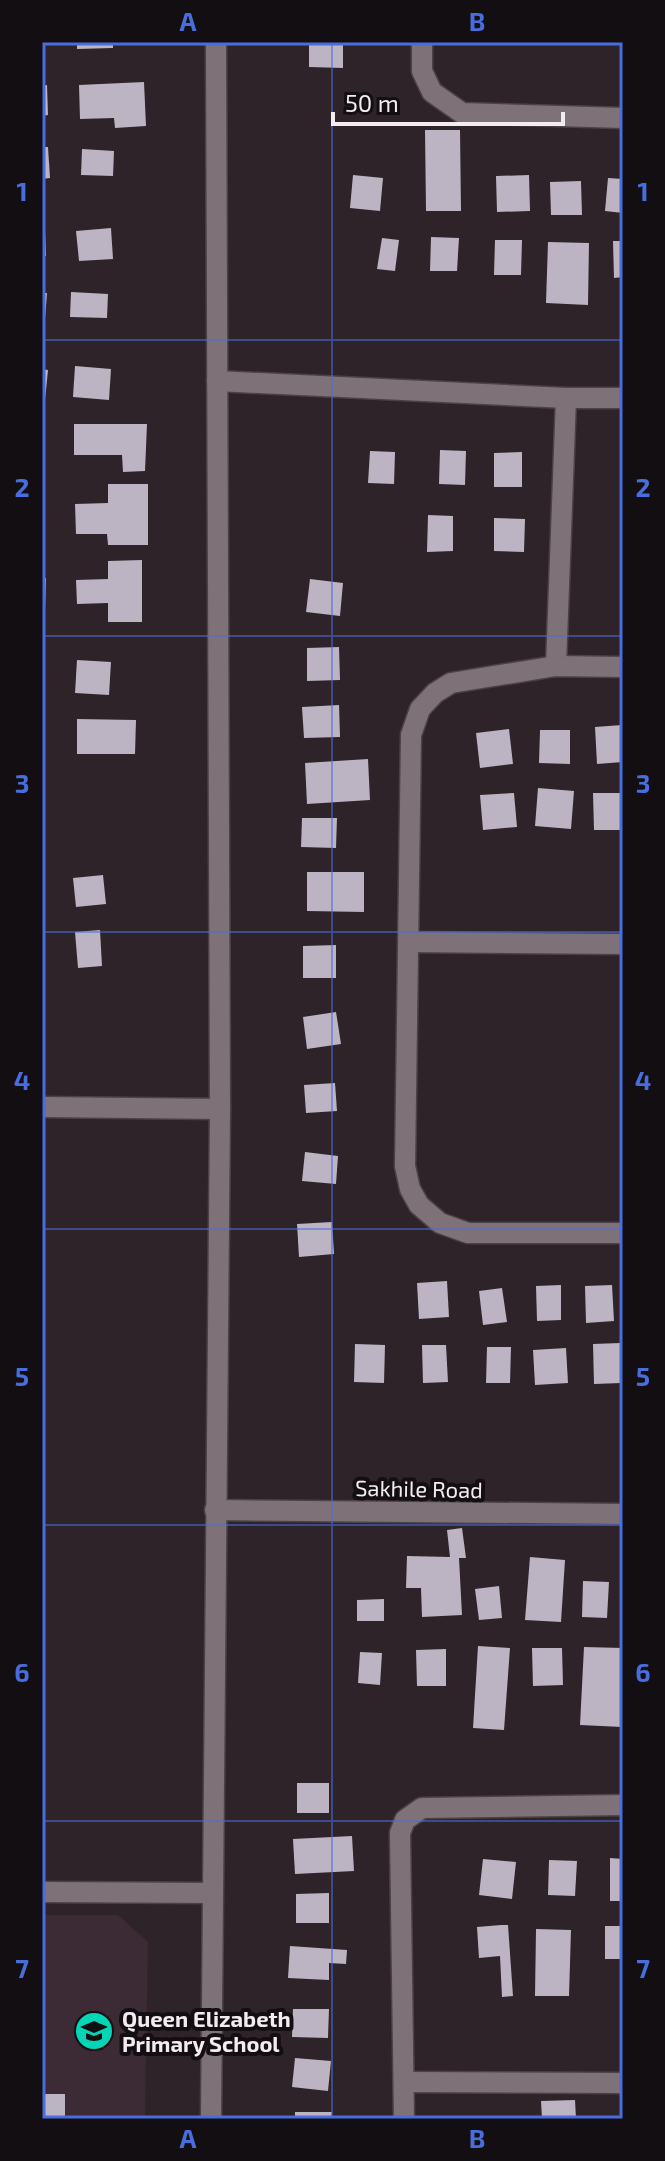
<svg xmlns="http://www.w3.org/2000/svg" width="665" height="2161" font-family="'Exo 2',sans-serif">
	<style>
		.built { fill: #3c2a34 }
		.building { fill: #bcb4c2 }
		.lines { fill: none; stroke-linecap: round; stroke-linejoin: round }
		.minor-casing { stroke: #4b4247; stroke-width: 23 }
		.minor { stroke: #7f7178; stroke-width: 20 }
		.grid { fill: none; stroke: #486ddd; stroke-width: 2; stroke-opacity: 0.55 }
		.labels { text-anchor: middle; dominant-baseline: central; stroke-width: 8; stroke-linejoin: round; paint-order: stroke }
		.street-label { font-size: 22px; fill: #f3ebef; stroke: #130e11 }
		.poi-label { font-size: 22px; font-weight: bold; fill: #f3ebef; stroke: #130e11; text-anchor: start }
		.neatline { fill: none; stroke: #486ddd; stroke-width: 3 }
		.grid-label { font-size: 26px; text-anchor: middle; font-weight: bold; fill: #486ddd }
	</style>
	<rect width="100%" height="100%" fill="#2e2329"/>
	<polygon class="built" points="42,1915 118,1915 148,1942 145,2119 42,2119"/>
	<g class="building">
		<polygon points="77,42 113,42 113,48 77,49"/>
		<polygon points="309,42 343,42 343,68 309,67"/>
		<polygon points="144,82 146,126 115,128 114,118 80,119 79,85"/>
		<polygon points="47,85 48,115 42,116 42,86"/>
		<polygon points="425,130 460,130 461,211 426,211"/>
		<polygon points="42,147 48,147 50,178 42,179"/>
		<polygon points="82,149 114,151 113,176 81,175"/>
		<polygon points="353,175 383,178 380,211 350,208"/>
		<polygon points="529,175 530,211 497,212 496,176"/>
		<polygon points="608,178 623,179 623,213 605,211"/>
		<polygon points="581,181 582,215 551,215 550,182"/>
		<polygon points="111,228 113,259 79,261 76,231"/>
		<polygon points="42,230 45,230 46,256 42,256"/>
		<polygon points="431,237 459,238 457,271 430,271"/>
		<polygon points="382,238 399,240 395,271 377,269"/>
		<polygon points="495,240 522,240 521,275 494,275"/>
		<polygon points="613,241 623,241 623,277 614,278"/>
		<polygon points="548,242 589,243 588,305 546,303"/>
		<polygon points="71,292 108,294 107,318 70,317"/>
		<polygon points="42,293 47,293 45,319 42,319"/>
		<polygon points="75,366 111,369 109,400 73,397"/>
		<polygon points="42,369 48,370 45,400 42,399"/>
		<polygon points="74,424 147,424 145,471 123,472 122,455 74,455"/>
		<polygon points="440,450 466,451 465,485 439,484"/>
		<polygon points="370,451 395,452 394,484 368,483"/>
		<polygon points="522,452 522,487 494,487 494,453"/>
		<polygon points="108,484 148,484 148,545 108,545 107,534 76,534 75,504 108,503"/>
		<polygon points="428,515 453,516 453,551 427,552"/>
		<polygon points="494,518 525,519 524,552 494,551"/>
		<polygon points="142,560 142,622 108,622 108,603 77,604 76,580 108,579 108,561"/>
		<polygon points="42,578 46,578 45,611 42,610"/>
		<polygon points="310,579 343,583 340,616 306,612"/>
		<polygon points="339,647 340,680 307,681 307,648"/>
		<polygon points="77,660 111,662 109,695 75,693"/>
		<polygon points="339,705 340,737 304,738 302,707"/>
		<polygon points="77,719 136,720 135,754 77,754"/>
		<polygon points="622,725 623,762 597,764 595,727"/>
		<polygon points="509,729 513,764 480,768 476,733"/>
		<polygon points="540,730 570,730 570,764 539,763"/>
		<polygon points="368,759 370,800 307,804 305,763"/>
		<polygon points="538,788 574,791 571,829 535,826"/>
		<polygon points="514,793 517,827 483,830 480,795"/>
		<polygon points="593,793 620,793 621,830 594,830"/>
		<polygon points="302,818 337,818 336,848 301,847"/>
		<polygon points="307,872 364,872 364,912 307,911"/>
		<polygon points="103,875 106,904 76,907 73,878"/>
		<polygon points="100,930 102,966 78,968 75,932"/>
		<polygon points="336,945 336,978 303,978 303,946"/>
		<polygon points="336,1012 341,1044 307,1049 303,1017"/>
		<polygon points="335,1083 337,1111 306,1113 304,1085"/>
		<polygon points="305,1152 338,1156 336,1184 302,1181"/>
		<polygon points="332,1222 334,1254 299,1257 297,1224"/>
		<polygon points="447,1281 449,1317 419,1319 417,1283"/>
		<polygon points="561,1285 561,1320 537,1321 536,1286"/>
		<polygon points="612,1285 614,1321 586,1323 585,1286"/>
		<polygon points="502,1288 507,1322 483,1325 479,1291"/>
		<polygon points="620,1343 621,1383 594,1384 593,1344"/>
		<polygon points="355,1344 385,1345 384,1383 354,1382"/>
		<polygon points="422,1345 446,1345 448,1382 423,1383"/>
		<polygon points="487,1347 511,1347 510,1383 486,1383"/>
		<polygon points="566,1348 568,1383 535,1385 533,1350"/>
		<polygon points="462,1528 466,1558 459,1558 462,1615 422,1617 421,1588 406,1588 407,1556 450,1557 447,1530"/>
		<polygon points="530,1557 565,1560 561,1622 525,1620"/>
		<polygon points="583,1581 609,1582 607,1618 582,1617"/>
		<polygon points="499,1586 502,1618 479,1620 475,1589"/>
		<polygon points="384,1599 384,1621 357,1621 357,1600"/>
		<polygon points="478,1646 510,1648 504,1730 473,1728"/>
		<polygon points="584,1647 623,1648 622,1727 580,1725"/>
		<polygon points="532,1648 562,1648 563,1685 533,1686"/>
		<polygon points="446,1649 446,1686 417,1686 416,1650"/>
		<polygon points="360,1652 382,1653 380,1685 358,1683"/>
		<rect x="297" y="1783" width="32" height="30"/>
		<polygon points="352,1836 354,1871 295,1874 293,1839"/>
		<polygon points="610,1858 623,1859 623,1901 610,1901"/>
		<polygon points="483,1859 516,1862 512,1899 479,1895"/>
		<polygon points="549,1860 577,1861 575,1896 548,1895"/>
		<polygon points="329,1893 329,1923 296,1923 296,1894"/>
		<polygon points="501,1925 508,1925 513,1996 502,1997 500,1956 479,1958 477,1927"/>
		<rect x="605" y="1926" width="18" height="33"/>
		<polygon points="536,1929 571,1930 569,1996 535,1996"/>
		<polygon points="290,1946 347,1950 346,1964 329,1963 329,1980 288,1978"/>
		<polygon points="293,2009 329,2009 328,2038 292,2037"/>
		<polygon points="295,2058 331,2061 328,2091 292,2087"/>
		<rect x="42" y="2094" width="23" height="25"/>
		<polygon points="575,2100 576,2119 542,2119 541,2101"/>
		<polygon points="295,2112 332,2112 331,2119 295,2119"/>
	</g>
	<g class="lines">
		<g class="minor-casing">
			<g id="minor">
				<polyline points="422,42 422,71 432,92 462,113 623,118"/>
				<polyline points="217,381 566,398 623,398"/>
				<polyline points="556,666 566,398"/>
				<polyline points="623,667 556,666 451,683 435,693 420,709 411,735 405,1166 410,1189 419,1205 440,1223 468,1233 623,1233"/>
				<polyline points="409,942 623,944"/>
				<polyline points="42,1107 220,1109"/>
				<polyline points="215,1510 623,1514"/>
				<polyline points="42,1892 212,1893"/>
				<polyline points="404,2082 623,2083"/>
				<polyline points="211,2119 220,1109 216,42"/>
				<polyline points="404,2119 400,1833 405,1820 422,1808 623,1805"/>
			</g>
		</g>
		<use href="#minor" class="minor"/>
	</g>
	<path class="grid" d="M332 42V2119M42 340H623M42 636H623M42 932H623M42 1229H623M42 1525H623M42 1821H623"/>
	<defs>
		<g id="school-disc" transform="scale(2)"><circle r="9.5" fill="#04d5b6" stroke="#130e11"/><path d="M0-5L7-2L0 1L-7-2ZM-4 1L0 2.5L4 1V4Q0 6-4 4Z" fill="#111"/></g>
	</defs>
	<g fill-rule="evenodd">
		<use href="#school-disc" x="94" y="2031"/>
	</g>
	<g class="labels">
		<g class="street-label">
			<text transform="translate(419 1488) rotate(1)">Sakhile Road</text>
		</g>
		<g class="poi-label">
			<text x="122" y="2018">Queen Elizabeth<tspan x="122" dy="25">Primary School</tspan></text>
		</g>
	</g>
	<rect width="665" height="2161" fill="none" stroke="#130e11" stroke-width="88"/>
	<path d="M333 112v12h230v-12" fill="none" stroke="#f3ebef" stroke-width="4"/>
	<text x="345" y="112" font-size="24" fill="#f3ebef" stroke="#130e11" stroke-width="6" paint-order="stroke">50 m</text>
	<rect x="44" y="44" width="577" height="2073" class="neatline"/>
	<g class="grid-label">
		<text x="188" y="31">A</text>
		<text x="477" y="31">B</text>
		<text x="22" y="201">1</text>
		<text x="643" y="201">1</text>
		<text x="22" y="497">2</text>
		<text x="643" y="497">2</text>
		<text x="22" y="793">3</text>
		<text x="643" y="793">3</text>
		<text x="22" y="1090">4</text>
		<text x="643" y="1090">4</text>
		<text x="22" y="1386">5</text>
		<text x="643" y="1386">5</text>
		<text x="22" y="1682">6</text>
		<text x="643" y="1682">6</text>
		<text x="22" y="1978">7</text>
		<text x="643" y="1978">7</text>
		<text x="188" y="2148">A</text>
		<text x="477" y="2148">B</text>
	</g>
</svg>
